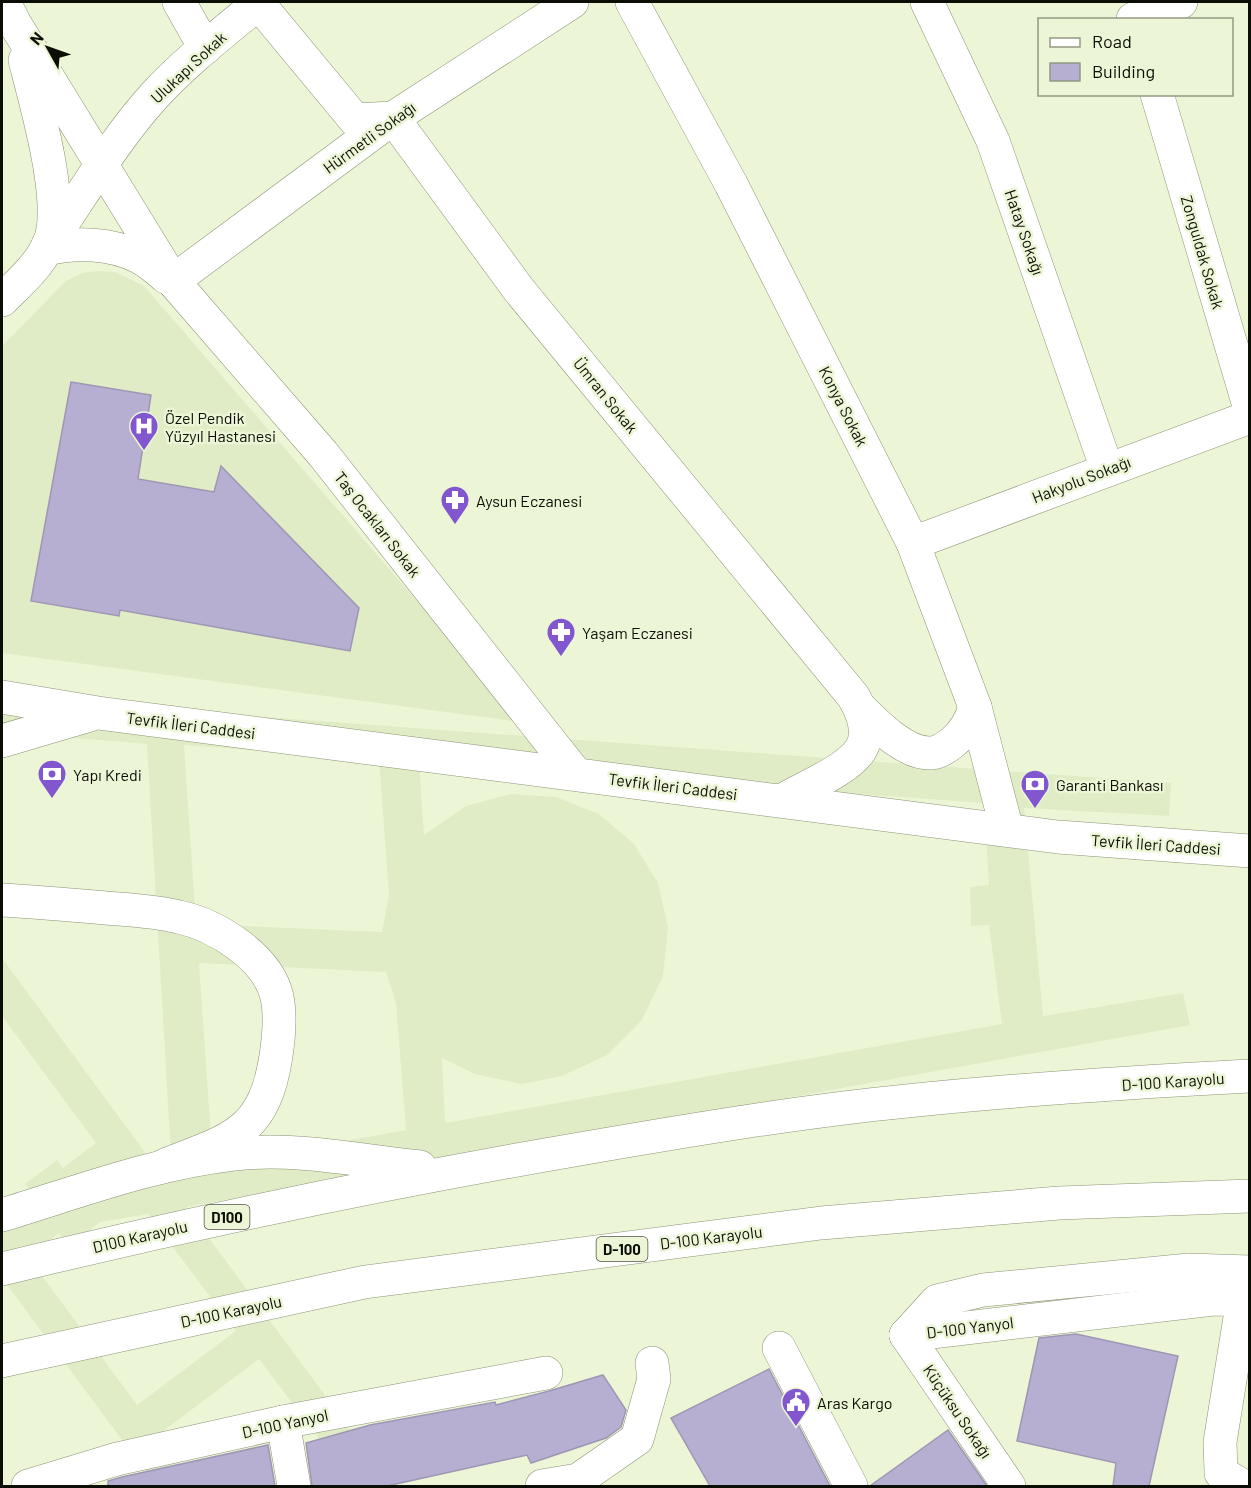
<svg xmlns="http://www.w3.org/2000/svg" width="1251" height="1488" font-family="Barlow,sans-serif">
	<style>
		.built { fill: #e0ecc5; fill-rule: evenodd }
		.building { fill: #b7afd1; stroke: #9e96b4; stroke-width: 1.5 }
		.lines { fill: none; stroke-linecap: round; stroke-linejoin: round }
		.street-casing { stroke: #8a9376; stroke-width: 34 }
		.primary-casing { stroke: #8a9376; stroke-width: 34 }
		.highway-casing { stroke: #8a9376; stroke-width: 34 }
		.street { stroke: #fff; stroke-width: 33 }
		.primary { stroke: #fff; stroke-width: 33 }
		.highway { stroke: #fff; stroke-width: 33 }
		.labels { text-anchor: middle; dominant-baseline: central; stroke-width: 5; stroke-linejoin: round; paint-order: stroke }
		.shield { fill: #ecf6d6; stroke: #4e5444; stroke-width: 1.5 }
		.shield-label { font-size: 15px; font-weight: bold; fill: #0b0e05 }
		.street-label { font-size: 16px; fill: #0b0e05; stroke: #ecf6d6 }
		.poi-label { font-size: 16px; fill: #0b0e05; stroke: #ecf6d6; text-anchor: start }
	</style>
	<rect width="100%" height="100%" fill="#ecf6d6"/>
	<g class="built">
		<polygon points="98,271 115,272 144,286 522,722 2,653 2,346 66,281 82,273"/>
		<path d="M2 698 1171 783 1169 816 1024 808 1043 1016 1183 993 1190 1025 186 1207 392 1486H355L259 1359 158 1435 196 1486H156L2 1278V1203L32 1191 25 1184 57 1160 63 1168 96 1143 2 1016V958L161 1174 172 1172 147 744 2 732ZM184 745 379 759 389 895 382 932 196 924ZM419 762 984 803 989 885 970 887 971 926 989 925 1002 1024 445 1123 442 1058 475 1074 522 1084 562 1076 607 1055 642 1020 663 976 668 927 658 883 634 844 599 814 556 797 510 794 466 806 424 835ZM199 963 386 972 396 1003 406 1130 213 1165ZM148 1214 236 1331 137 1405 29 1258 59 1233 69 1247 100 1222Z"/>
	</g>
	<g class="building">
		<polygon points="71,382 151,395 138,479 214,492 221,466 359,608 350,651 120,610 119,616 31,601"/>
		<polygon points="1076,1334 1178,1356 1149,1486 1113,1486 1116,1463 1017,1441 1039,1338"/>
		<polygon points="769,1369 830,1486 710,1486 671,1418"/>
		<polygon points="603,1375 626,1410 621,1427 606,1438 531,1463 527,1455 387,1486 312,1486 306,1443 370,1425 495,1402 496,1405 549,1391"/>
		<polygon points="948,1430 987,1486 870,1486"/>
		<polygon points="268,1445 275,1486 108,1486 108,1481 122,1477"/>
	</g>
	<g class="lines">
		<g class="street-casing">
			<g id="street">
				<polyline points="4,2 15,24 173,281 323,454 575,773"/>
				<polyline points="179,2 205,48"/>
				<polyline points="632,2 731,184 913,543 975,707 1007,830"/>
				<polyline points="927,2 993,141 1107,469"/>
				<path d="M258 3 355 120 393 118 519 290 853 696C862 711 871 732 861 749 848 770 805 787 783 800"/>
				<polyline points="1133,19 1181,2"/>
				<polyline points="1157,94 1250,409"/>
				<path d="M48 245C82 196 114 140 154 96 186 61 224 32 260 2"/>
				<path d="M46 249C76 242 111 243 139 257 149 262 158 270 166 277"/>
				<polyline points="173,281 393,118 572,2"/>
				<path d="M2 300C18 284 39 266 49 244 66 204 36 104 25 60"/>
				<polyline points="913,543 1250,417"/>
				<path d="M862 710C878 726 907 755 932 753 940 752 947 747 953 742 964 733 971 721 975 707"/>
				<polyline points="906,1335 1009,1486"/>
				<polyline points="779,1348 851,1486"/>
				<polyline points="283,1422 294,1486"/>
				<polyline points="542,1486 578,1480 637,1439 654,1379 652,1363"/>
				<polyline points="1243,1486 1221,1473 1220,1442 1243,1299"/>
			</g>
		</g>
		<g class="primary-casing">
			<g id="primary">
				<polyline points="2,697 98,713 1058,837 1250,851"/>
				<polyline points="2,741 90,715"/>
				<polyline points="906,1335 937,1301 983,1290 1189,1270 1250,1272"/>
				<polyline points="906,1335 1213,1299 1250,1300"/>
				<polyline points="28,1486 117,1459 283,1422 546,1373"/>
			</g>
		</g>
		<g class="highway-casing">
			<g id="highway">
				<path d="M2 900C36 902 71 905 106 908 130 910 155 911 179 917 216 925 268 957 277 997 281 1016 279 1036 276 1056 264 1134 231 1139 165 1165"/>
				<path d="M2 1215C78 1192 154 1163 234 1154 296 1147 359 1161 420 1167"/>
				<path d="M2 1269C191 1223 382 1183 574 1150 684 1131 796 1112 907 1101 1021 1089 1135 1082 1250 1076"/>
				<polyline points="2,1361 365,1282 821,1223 1059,1203 1250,1196"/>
			</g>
		</g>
		<use href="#street" class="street"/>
		<use href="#primary" class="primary"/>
		<use href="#highway" class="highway"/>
	</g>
	<defs>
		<g id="hospital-pin" transform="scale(1.5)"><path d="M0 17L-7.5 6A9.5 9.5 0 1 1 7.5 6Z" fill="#8156cf" stroke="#ecf6d6"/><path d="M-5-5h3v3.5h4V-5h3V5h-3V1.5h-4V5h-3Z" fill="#fff"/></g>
		<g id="pharmacy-pin" transform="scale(1.5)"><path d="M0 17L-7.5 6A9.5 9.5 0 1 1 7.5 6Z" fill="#8156cf" stroke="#ecf6d6"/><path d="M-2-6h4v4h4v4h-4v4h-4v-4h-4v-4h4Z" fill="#fff"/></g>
		<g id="bank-pin" transform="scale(1.5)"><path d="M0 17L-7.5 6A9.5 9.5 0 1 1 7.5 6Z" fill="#8156cf" stroke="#ecf6d6"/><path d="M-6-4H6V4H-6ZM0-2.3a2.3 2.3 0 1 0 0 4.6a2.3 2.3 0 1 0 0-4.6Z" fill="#fff"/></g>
		<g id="civic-pin" transform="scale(1.5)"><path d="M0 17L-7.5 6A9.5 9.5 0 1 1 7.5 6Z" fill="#8156cf" stroke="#ecf6d6"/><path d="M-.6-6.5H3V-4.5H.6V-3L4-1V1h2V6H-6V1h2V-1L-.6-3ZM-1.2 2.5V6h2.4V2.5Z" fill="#fff"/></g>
	</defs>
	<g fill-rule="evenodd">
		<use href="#hospital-pin" x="144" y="426"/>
		<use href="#pharmacy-pin" x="455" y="500"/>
		<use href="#pharmacy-pin" x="561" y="632"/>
		<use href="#bank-pin" x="52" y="774"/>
		<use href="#bank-pin" x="1035" y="784"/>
		<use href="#civic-pin" x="796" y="1402"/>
	</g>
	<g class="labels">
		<g class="shield">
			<rect x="204.5" y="1205" width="45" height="24" rx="4.5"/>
			<rect x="596.5" y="1237" width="51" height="24" rx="4.5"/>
		</g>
		<g class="shield-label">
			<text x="227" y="1217">D100</text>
			<text x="622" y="1249">D-100</text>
		</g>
		<g class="street-label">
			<text transform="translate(188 67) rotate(-43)">Ulukapı Sokak</text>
			<text transform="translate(369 137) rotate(-36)">Hürmetli Sokağı</text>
			<text transform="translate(1025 232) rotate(71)">Hatay Sokağı</text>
			<text transform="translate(1203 252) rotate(74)">Zonguldak Sokak</text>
			<text transform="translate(606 395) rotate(51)">Ümran Sokak</text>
			<text transform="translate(844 406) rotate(63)">Konya Sokak</text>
			<text transform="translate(1081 479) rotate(-21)">Hakyolu Sokağı</text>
			<text transform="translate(378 524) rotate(52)">Taş Ocakları Sokak</text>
			<text transform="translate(191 725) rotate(7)">Tevfik İleri Caddesi</text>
			<text transform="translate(673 786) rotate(7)">Tevfik İleri Caddesi</text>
			<text transform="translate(1156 844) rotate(4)">Tevfik İleri Caddesi</text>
			<text transform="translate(1173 1081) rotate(-4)">D-100 Karayolu</text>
			<text transform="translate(140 1236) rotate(-13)">D100 Karayolu</text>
			<text transform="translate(711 1237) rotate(-7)">D-100 Karayolu</text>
			<text transform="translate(231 1311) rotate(-12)">D-100 Karayolu</text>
			<text transform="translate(970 1327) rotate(-7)">D-100 Yanyol</text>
			<text transform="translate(958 1411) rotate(56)">Küçüksu Sokağı</text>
			<text transform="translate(285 1423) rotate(-12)">D-100 Yanyol</text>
		</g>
		<g class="poi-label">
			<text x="165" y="417">Özel Pendik<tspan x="165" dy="18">Yüzyıl Hastanesi</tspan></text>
			<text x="476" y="500">Aysun Eczanesi</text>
			<text x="582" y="632">Yaşam Eczanesi</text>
			<text x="73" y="774">Yapı Kredi</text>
			<text x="1056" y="784">Garanti Bankası</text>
			<text x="817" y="1402">Aras Kargo</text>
		</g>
	</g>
	<rect width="1251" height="1488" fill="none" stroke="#0b0e05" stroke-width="6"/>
	<rect x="1038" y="18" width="195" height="78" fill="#ecf6d6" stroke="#929982" stroke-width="1.5"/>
	<rect x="1050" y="38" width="30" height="9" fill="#ffffff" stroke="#929982" stroke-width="1.5"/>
	<text x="1092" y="48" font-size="18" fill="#0b0e05">Road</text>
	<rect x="1050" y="63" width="30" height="18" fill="#b7afd1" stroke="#929982" stroke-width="1.5"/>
	<text x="1092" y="78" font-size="18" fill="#0b0e05">Building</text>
	<g transform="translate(48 48) rotate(310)" stroke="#ecf6d6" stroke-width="4.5" paint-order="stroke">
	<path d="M0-4.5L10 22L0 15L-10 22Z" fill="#0b0e05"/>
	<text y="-9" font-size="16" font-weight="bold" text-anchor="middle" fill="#0b0e05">N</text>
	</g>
</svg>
